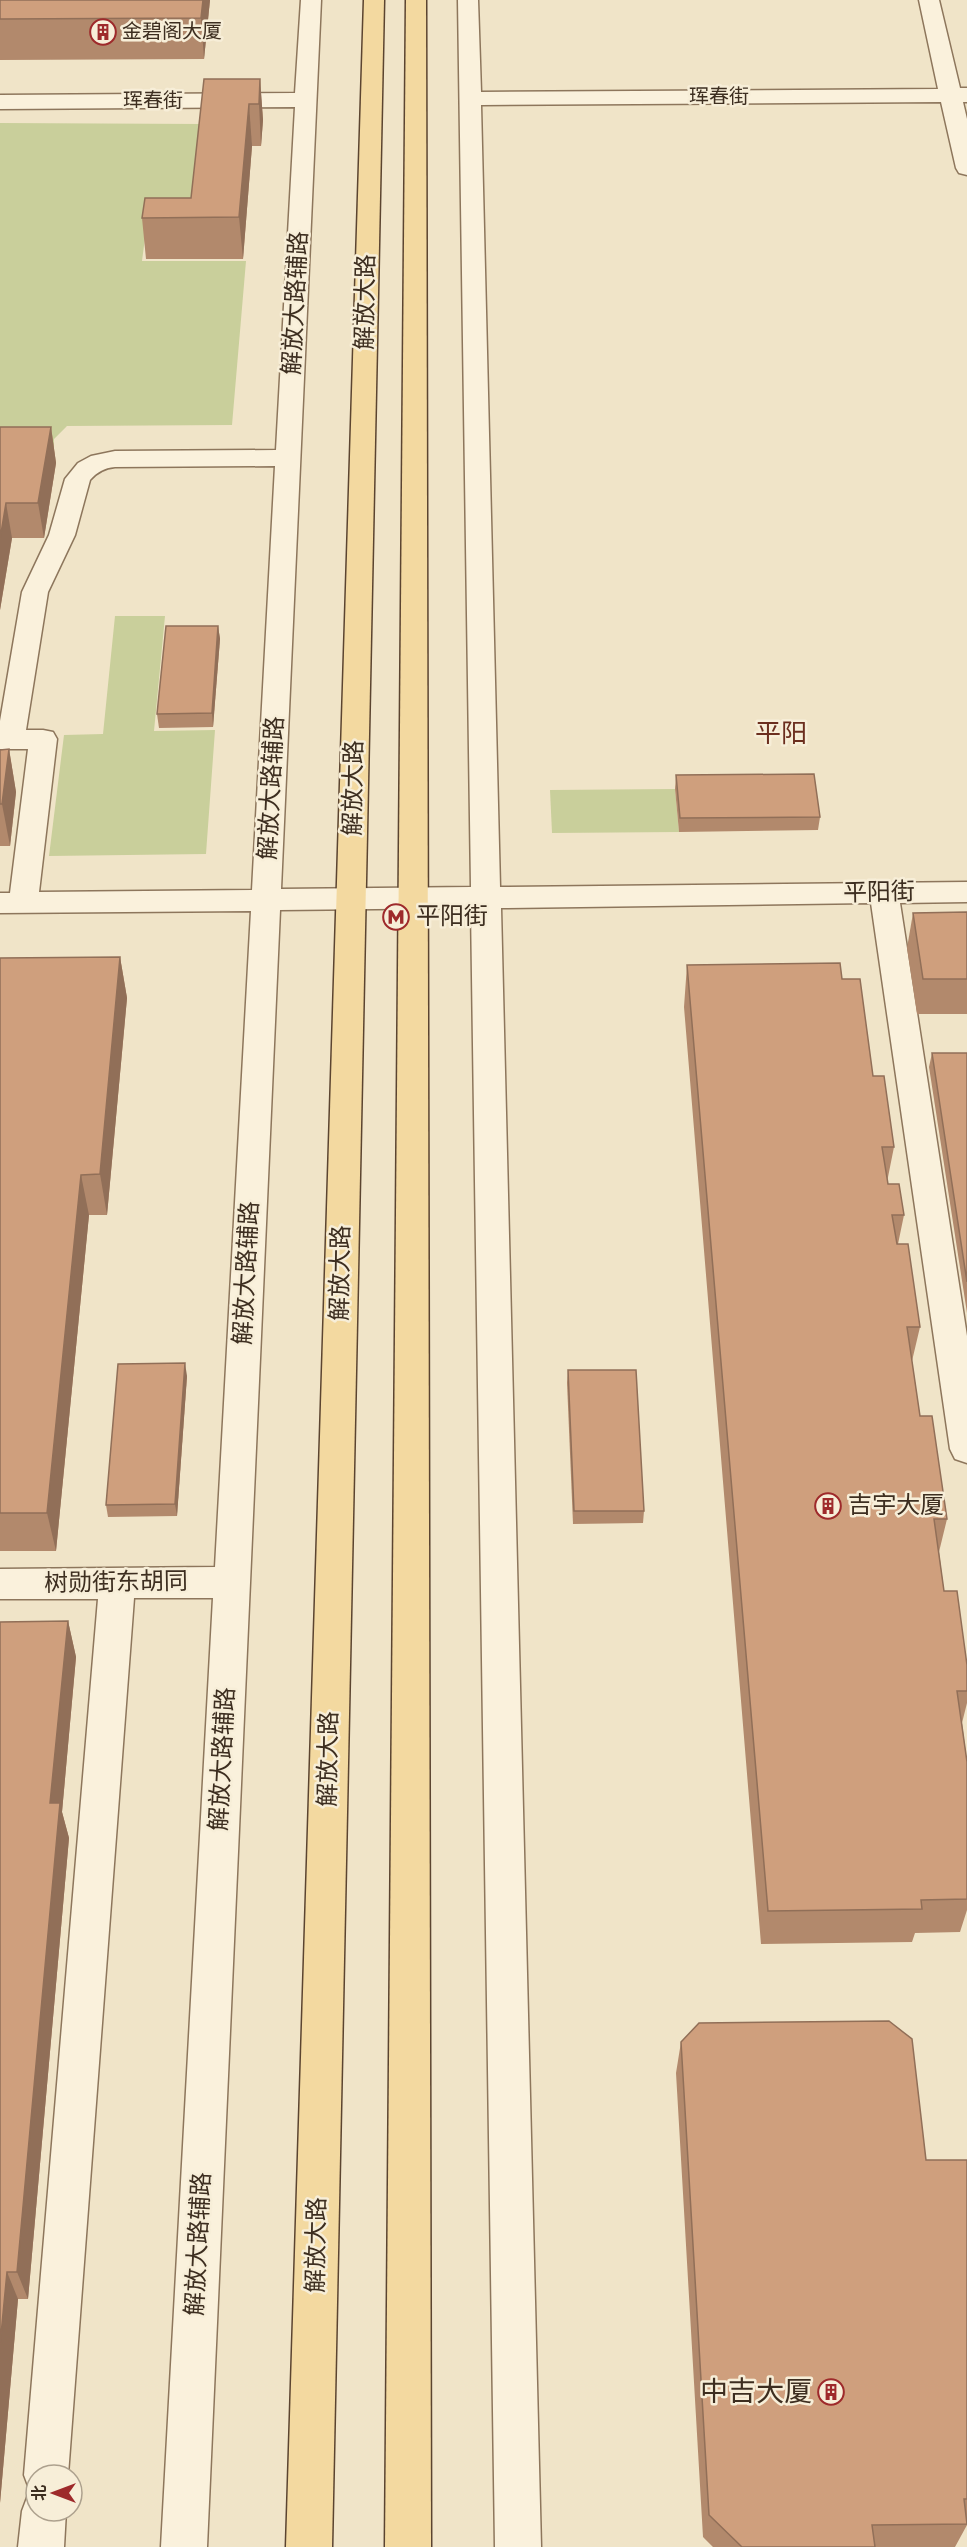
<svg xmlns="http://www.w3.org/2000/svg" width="967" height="2547" font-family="Spectral,'Noto Sans SC',serif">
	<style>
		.green { fill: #c9cf9b }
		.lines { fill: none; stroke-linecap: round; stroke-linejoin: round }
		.minor-casing { stroke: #8d765c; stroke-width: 3 }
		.major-casing { stroke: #5b4430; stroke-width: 3 }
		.minor { fill: #faf1dc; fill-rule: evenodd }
		.major { fill: #f3d9a0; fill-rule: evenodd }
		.wall { fill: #b2896c }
		.shaded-wall { fill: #916f58 }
		.building { fill: #cf9f7d; stroke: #916f58; stroke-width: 1.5 }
		.labels { text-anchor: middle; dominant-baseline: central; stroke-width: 5; stroke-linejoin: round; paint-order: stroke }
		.far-poi-label { font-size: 20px; fill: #3d2e20; stroke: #f7eed8; text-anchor: start }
		.far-street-label { font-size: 20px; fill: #3d2e20; stroke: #f7eed8 }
		.street-label { font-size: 24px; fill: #3d2e20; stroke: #f7eed8 }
		.poi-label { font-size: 24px; fill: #3d2e20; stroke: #f7eed8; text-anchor: start }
		.neighbourhood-label { font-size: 26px; fill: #6b2e1e; stroke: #f7eed8 }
		.near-poi-label { font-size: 28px; fill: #3d2e20; stroke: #f7eed8; text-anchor: end }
	</style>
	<rect width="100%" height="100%" fill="#f0e4c8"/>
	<g class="green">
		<polygon points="0,123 203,124 191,237 145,238 142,261 246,261 232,425 67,426 54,439 54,461 0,462"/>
		<polygon points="115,616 165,616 154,731 215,730 206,854 49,856 64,735 103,734"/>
		<polygon points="675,789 679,832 552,833 550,790"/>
	</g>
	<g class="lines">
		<g class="minor-casing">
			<path id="minor" d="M301 0H321L281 889 471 887 458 0H478L481 92 938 89 919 0H939L960 88H967V102H963L967 119V175L959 173 956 168 941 102 481 105 500 887 967 882V902L900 903 967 1336V1463L955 1459 950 1449 871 903 501 908 541 2547H495L471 908 280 910 207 2547H161L213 1598H134L68 2475H36V2511H66L64 2547H18L22 2511 28 2495 35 2493 30 2491 24 2475 98 1599H0V1569L215 1567 251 911 0 913V893H10L28 749H0V721L22 592 49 535 65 479 78 463 91 456 115 451 276 450 295 107 0 109V95L295 93ZM275 466 252 890 39 892 57 739 53 732 43 730H26L48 592 75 535 90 480C97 472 104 468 115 467Z"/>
		</g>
		<g class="major-casing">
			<g id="major">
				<polygon points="364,0 384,0 332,2547 286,2547"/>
				<polygon points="406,0 426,0 431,2547 385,2547"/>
			</g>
		</g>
		<use href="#minor" class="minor"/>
		<use href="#major" class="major"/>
	</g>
	<g class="wall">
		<polygon points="0,0 210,0 204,59 0,60"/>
		<polygon points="260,79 263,120 261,146 252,146 243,259 146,259 142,218 191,198"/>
		<polygon points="0,427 51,427 56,463 44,538 12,538 0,610"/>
		<polygon points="218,626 220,639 213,727 159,728 157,714"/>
		<polygon points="9,749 16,792 10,846 0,846 0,750"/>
		<polygon points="676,775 820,817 818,830 679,832 675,789"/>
		<polygon points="967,912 967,1014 917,1014 907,948 913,913"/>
		<polygon points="120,957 127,998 107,1215 89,1215 56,1551 0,1551 0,958"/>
		<polygon points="687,965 842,979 873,1076 894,1147 887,1182 904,1215 898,1244 920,1327 912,1361 920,1416 947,1519 939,1552 944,1591 967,1665 967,1703 962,1723 967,1762 967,1910 960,1932 915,1933 912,1942 761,1944 684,1007"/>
		<polygon points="932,1053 967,1053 967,1313 929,1067"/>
		<polygon points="568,1370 644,1511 643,1523 573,1524 567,1383"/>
		<polygon points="187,1376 177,1516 108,1517 106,1505"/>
		<polygon points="68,1621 76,1657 62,1812 69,1838 28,2299 18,2299 0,2503 0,1622"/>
		<polygon points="681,2042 926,2160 967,2160 967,2525 955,2547 713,2547 703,2537 676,2073"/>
	</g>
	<g class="shaded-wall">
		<polygon points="203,0 210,0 204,59 201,18"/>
		<polygon points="260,79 263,120 261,146 259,104"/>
		<polygon points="249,104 252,146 243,259 239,217"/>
		<polygon points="51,427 56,463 44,538 38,503"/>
		<polygon points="6,503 12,538 0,610 0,539"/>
		<polygon points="218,626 220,639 213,727 212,713"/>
		<polygon points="9,749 16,792 10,846 2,804"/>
		<polygon points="120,957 127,998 107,1215 100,1174"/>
		<polygon points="81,1175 89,1215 56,1551 47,1513"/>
		<polygon points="185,1363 187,1376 177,1516 175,1504"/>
		<polygon points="68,1621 76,1657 62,1812 69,1838 28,2299 17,2272 50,1803"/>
		<polygon points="7,2272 18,2299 0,2503 0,2345"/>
	</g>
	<g class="building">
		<polygon points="0,0 203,0 201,18 0,19"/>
		<polygon points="204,79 260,79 259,104 249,104 239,217 142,218 145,198 191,198"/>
		<polygon points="0,427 51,427 38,503 6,503 0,539"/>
		<polygon points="166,626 218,626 212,713 157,714"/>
		<polygon points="9,749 2,804 0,804 0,750"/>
		<polygon points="814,774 820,817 680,818 676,775"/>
		<polygon points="967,912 967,979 923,979 913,913"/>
		<polygon points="120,957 100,1174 81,1175 47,1513 0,1513 0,958"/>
		<polygon points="840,963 842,979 860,979 873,1076 884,1076 894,1147 882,1147 888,1184 899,1184 904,1215 892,1215 897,1244 908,1244 920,1327 907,1327 920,1416 932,1416 947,1519 934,1519 944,1591 957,1591 967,1665 967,1691 957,1691 967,1762 967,1899 921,1900 922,1909 768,1911 687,965"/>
		<polygon points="932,1053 967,1053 967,1282"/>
		<polygon points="185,1363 175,1504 106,1505 118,1364"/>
		<polygon points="568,1370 636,1370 644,1511 574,1511"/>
		<polygon points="68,1621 50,1803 60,1803 17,2272 7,2272 0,2345 0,1622"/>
		<polygon points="889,2021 912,2039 926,2160 967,2160 967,2499 964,2499 967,2524 872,2525 875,2547 742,2547 709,2515 681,2042 699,2023"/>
	</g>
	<defs>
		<g id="building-ring" transform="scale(1.35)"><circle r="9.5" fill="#f7eed8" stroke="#9e2a2b" stroke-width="1.5"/><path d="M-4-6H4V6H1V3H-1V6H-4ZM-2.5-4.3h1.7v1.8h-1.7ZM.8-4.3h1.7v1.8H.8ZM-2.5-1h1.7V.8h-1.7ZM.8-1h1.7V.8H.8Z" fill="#9e2a2b"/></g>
		<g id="metro-ring" transform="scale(1.35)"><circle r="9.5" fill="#f7eed8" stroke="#9e2a2b" stroke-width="1.5"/><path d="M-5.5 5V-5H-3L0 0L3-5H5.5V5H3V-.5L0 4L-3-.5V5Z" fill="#9e2a2b"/></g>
	</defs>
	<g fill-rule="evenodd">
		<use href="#building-ring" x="103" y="32"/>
		<use href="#metro-ring" x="396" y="917"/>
		<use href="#building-ring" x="828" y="1506"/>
		<use href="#building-ring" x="831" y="2392"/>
	</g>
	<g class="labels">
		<g class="far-poi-label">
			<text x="122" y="32">金碧阁大厦</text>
		</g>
		<g class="far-street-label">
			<text x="719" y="97">珲春街</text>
			<text x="153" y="101">珲春街</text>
		</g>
		<g class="street-label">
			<text transform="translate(366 302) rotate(-89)">解放大路</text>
			<text transform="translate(296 303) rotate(-87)">解放大路辅路</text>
			<text transform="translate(272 788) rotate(-87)">解放大路辅路</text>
			<text transform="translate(354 788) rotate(-89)">解放大路</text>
			<text transform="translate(879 893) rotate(-1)">平阳街</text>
			<text transform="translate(247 1273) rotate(-87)">解放大路辅路</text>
			<text transform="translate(341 1273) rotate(-89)">解放大路</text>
			<text transform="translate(116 1583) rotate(-1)">树勋街东胡同</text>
			<text transform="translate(223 1759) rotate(-87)">解放大路辅路</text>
			<text transform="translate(329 1759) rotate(-89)">解放大路</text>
			<text transform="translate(199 2244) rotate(-87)">解放大路辅路</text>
			<text transform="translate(317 2245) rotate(-89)">解放大路</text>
		</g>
		<g class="poi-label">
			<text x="416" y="917">平阳街</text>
			<text x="848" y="1506">吉宇大厦</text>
		</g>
		<g class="neighbourhood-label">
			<text x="781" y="734">平阳</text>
		</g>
		<g class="near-poi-label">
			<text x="812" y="2392">中吉大厦</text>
		</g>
	</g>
	<g transform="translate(54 2493) rotate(270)"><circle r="28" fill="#f7eed8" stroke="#ada18e" stroke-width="1.5"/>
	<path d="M0-4.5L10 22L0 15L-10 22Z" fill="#9e2a2b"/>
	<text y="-9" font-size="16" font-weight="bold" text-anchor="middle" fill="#3d2e20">北</text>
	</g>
</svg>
